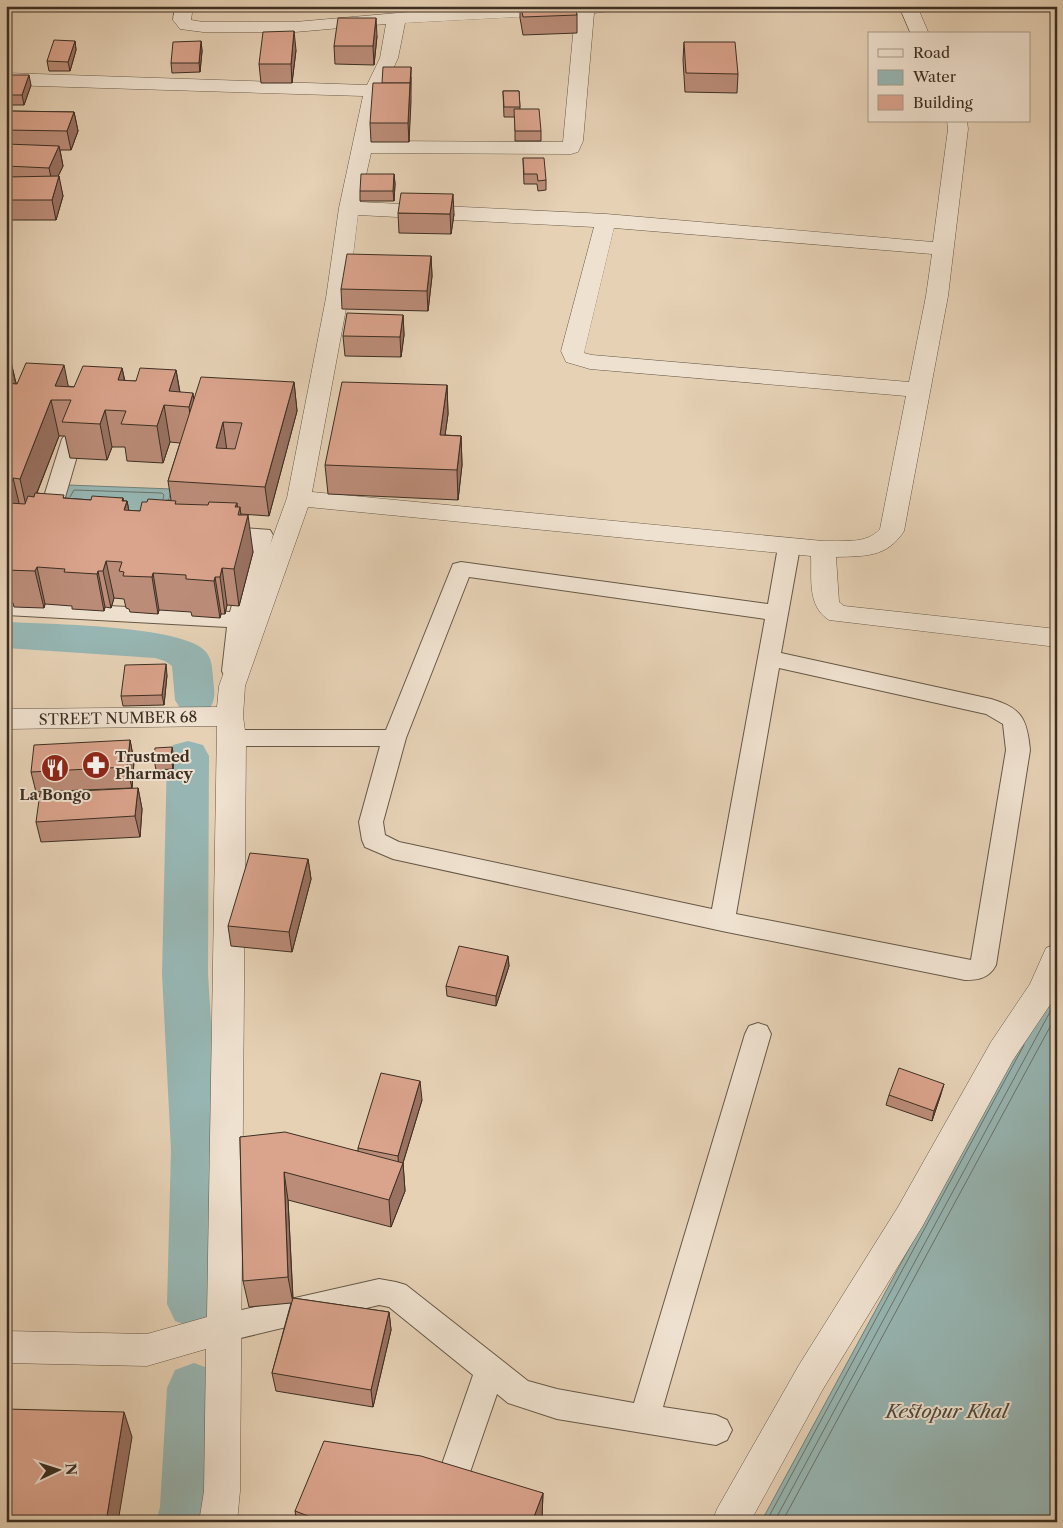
<svg xmlns="http://www.w3.org/2000/svg" width="1063" height="1528" font-family="'Libre Caslon Text',serif">
	<style>
		.water { fill: #97b6b3; stroke: #738079 }
		.lines { fill: none; stroke-linecap: round; stroke-linejoin: round }
		.shore { stroke: #6a726a; stroke-width: 1 }
		.canal { fill: #97b6b3; fill-rule: evenodd }
		.service-casing { stroke: #665847; stroke-width: 2 }
		.minor-casing { stroke: #665847; stroke-width: 1 }
		.service { fill: #efe1cf; fill-rule: evenodd }
		.minor { fill: #efe1cf; fill-rule: evenodd }
		.wall { fill: #bb8c78; stroke: #3c2f22; fill-rule: evenodd }
		.shaded-wall { fill: #997262; stroke: #3c2f22 }
		.building { fill: #daa38c; stroke: #3c2f22; fill-rule: evenodd }
		.labels { text-anchor: middle; dominant-baseline: central; stroke-width: 4; stroke-linejoin: round; paint-order: stroke }
		.street-label { font-size: 15px; fill: #3c2f22; stroke: #efe1cf }
		.poi-label { font-size: 15px; font-weight: bold; fill: #3c2f22; stroke: #efe1cf; text-anchor: start }
		.near-water-label { font-size: 19px; font-style: italic; fill: #4e4a3f; stroke: #efe1cf }
	</style>
	<rect width="100%" height="100%" fill="#e6d1b5"/>
	<filter id="stains"><feTurbulence type="fractalNoise" baseFrequency=".004" numOctaves="4"/><feColorMatrix values="0 0 0 0 .2 0 0 0 0 .09 0 0 0 0 .02 0 0 0 .5 -.17"/></filter>
	<radialGradient id="worn" r=".72"><stop offset=".6" stop-color="#630" stop-opacity="0"/><stop offset="1" stop-color="#630" stop-opacity=".3"/></radialGradient>
	<g class="water">
		<polygon points="68,485 172,489 163,518 59,514"/>
		<polygon points="1057,975 1057,1522 761,1522"/>
	</g>
	<g class="lines">
		<g class="shore">
			<polyline points="70,497 74,490 162,493 164,495 163,499"/>
			<polyline points="766,1522 1024,1045"/>
			<polyline points="774,1522 1057,999"/>
			<polyline points="782,1522 1057,1014"/>
		</g>
		<g class="canal">
			<path d="M6 622C44 624 185 625 206 652 212 659 212 668 213 677 214 692 217 697 209 710L195 714 181 710 175 700 172 666 165 661 155 658 6 648Z"/>
			<polygon points="188,741 203,745 209,756 208,974 219,1150 219,1304 211,1321 193,1328 175,1321 167,1304 171,1150 162,974 167,756 173,745"/>
			<polygon points="194,1363 213,1370 221,1388 216,1507 212,1522 156,1522 160,1507 167,1388 175,1370"/>
		</g>
		<g class="service-casing">
			<g id="service">
				<polygon points="72,433 79,435 82,439 57,525 53,530 46,532 39,530 35,525 62,439 65,435"/>
				<polygon points="219,526 270,530 273,535 250,620 244,671 241,677 233,679 225,677 222,671 227,627 6,615 6,601 230,612 250,541 211,538 208,533 211,528"/>
				<path d="M789 540 797 542 800 547 781 653 991 699C1022 708 1027 719 1030 750L996 965C989 978 979 980 965 980L722 931 393 859 365 847 362 840 359 822 380 746H232L224 744 220 738 224 732 232 730H386L453 564 461 562 768 604 778 547 781 542ZM469 577 765 619 712 909 399 842 385 835 383 822 406 738ZM779 668 986 714 1003 724 1006 750 971 960 736 914Z"/>
				<polygon points="758,1023 767,1026 771,1034 663,1407 716,1415 727,1420 732,1430 727,1440 716,1445 557,1419 508,1403 497,1394 468,1478 457,1482 446,1478 441,1467 473,1375 389,1307 379,1305 224,1342 213,1338 209,1328 213,1318 224,1314 379,1279 396,1282 406,1285 528,1381 557,1389 634,1403 745,1034 749,1026"/>
			</g>
		</g>
		<g class="minor-casing">
			<g id="minor">
				<path d="M175 6H193L191 20 203 22H295L409 12 529 6H620L617 10 594 13 583 141 578 152 571 154 371 153 360 202 606 214 933 242 948 129 947 121H967L968 129 948 296 904 531C887 558 864 556 836 557L839 602 844 606 1057 629V647L829 620C807 606 812 579 811 556L308 507 245 686 243 716 246 738 240 1491 237 1522H199L204 1491 206 1349 147 1366 6 1363V1331L147 1334 207 1317 217 726 6 729V709L217 707 219 686 287 498 326 298 339 208 363 96 6 85V73L367 85 380 58 386 24 295 32H203L180 29 173 20ZM575 14 563 142 373 141 383 91 398 58 405 23ZM358 215 594 227 561 351 566 362 590 369 906 396 880 529C866 545 843 540 823 541L312 492 348 298ZM614 228 932 254 926 296 909 382 592 355 584 353Z"/>
				<polygon points="899,6 917,6 929,34 911,34"/>
				<polygon points="1057,944 1057,993 1054,999 1013,1060 922,1227 823,1389 750,1522 712,1522 717,1509 799,1365 898,1207 991,1042 1030,984 1046,948"/>
			</g>
		</g>
		<use href="#service" class="service"/>
		<use href="#minor" class="minor"/>
	</g>
	<g class="wall">
		<polygon points="520,6 575,6 577,15 577,33 523,35 520,18"/>
		<polygon points="377,36 374,65 335,64 334,46"/>
		<polygon points="75,41 76,50 70,71 49,71 47,61"/>
		<polygon points="201,41 202,51 200,72 172,73 171,63"/>
		<polygon points="684,42 738,74 737,93 685,92 683,60"/>
		<polygon points="296,50 292,83 261,83 259,64"/>
		<polygon points="6,75 31,85 24,105 6,105"/>
		<polygon points="411,77 409,142 371,142 370,123"/>
		<polygon points="503,91 519,91 520,109 541,131 541,141 515,141 515,117 504,117"/>
		<polygon points="6,111 74,112 78,131 71,150 60,150 63,166 58,176 63,196 56,220 6,220"/>
		<polygon points="523,158 546,180 546,190 538,191 537,184 524,184"/>
		<polygon points="394,174 395,184 394,201 360,201 360,191"/>
		<polygon points="398,213 454,214 451,234 399,233"/>
		<polygon points="431,256 432,276 428,311 342,309 341,289"/>
		<polygon points="403,315 404,335 401,357 345,356 343,336"/>
		<path d="M6 362H11L16 383 68 386 74 387 122 368 125 381H136L176 370 180 392 194 400 294 382 297 411 269 516 241 514 253 552 239 606 227 605 225 614H221L220 618 192 616 191 612 159 610 158 614 130 612 129 609 126 608 124 599 114 598 111 608 105 607 104 611 72 609V606L45 604 44 608 14 607 13 603 10 602 8 594H6ZM59 436H65L70 458 107 460 112 447H125L127 461 163 463 170 442 180 443 168 481 171 500 147 502 140 511H129L127 501H123V498L91 500 65 498 37 493Z"/>
		<polygon points="447,385 448,414 445,435 461,436 462,465 458,500 328,494 325,465"/>
		<polygon points="167,675 164,705 123,706 121,696"/>
		<polygon points="130,740 134,761 132,788 36,792 31,772"/>
		<polygon points="174,758 173,769 156,770 154,759"/>
		<polygon points="138,788 142,809 140,837 41,842 36,822"/>
		<polygon points="308,859 311,879 292,952 231,946 228,926"/>
		<polygon points="508,956 509,966 496,1006 447,996 446,986"/>
		<polygon points="941,1094 932,1121 886,1105 889,1095"/>
		<polygon points="422,1100 403,1163 405,1191 391,1227 288,1200 293,1298 389,1312 391,1330 373,1407 276,1391 272,1373 291,1303 249,1307 243,1281 240,1137 358,1151 358,1148"/>
		<polygon points="543,1493 542,1517 541,1522 297,1522 295,1511"/>
	</g>
	<g class="shaded-wall">
		<polygon points="376,18 377,36 374,65 373,46"/>
		<polygon points="294,31 296,50 292,83 291,64"/>
		<polygon points="75,41 76,50 70,71 68,62"/>
		<polygon points="201,41 202,51 200,72 199,63"/>
		<polygon points="411,67 411,102 409,142 408,123"/>
		<polygon points="29,75 31,85 24,105 22,95"/>
		<polygon points="74,112 78,131 71,150 67,131"/>
		<polygon points="59,146 63,166 53,187 49,168"/>
		<polygon points="394,174 395,184 394,201 393,191"/>
		<polygon points="59,176 63,196 56,220 52,200"/>
		<polygon points="453,194 454,214 451,234 450,214"/>
		<polygon points="431,256 432,276 428,311 427,291"/>
		<polygon points="403,315 404,335 401,357 400,337"/>
		<polygon points="11,362 19,398 6,401 6,373"/>
		<polygon points="64,365 71,400 55,386"/>
		<polygon points="122,368 129,405 118,380"/>
		<polygon points="176,370 182,406 169,391"/>
		<polygon points="294,382 297,411 269,516 265,487"/>
		<polygon points="447,385 448,414 441,464 440,435"/>
		<polygon points="193,393 198,429 194,443 189,407"/>
		<polygon points="51,400 59,436 28,515 20,479"/>
		<polygon points="164,405 170,442 163,463 157,426"/>
		<polygon points="105,410 112,447 107,460 100,424"/>
		<polygon points="223,422 227,451 216,448"/>
		<polygon points="461,436 462,465 458,500 457,470"/>
		<polygon points="13,478 22,515 21,533 7,496"/>
		<polygon points="123,498 125,508 127,501 134,538 131,547 122,501"/>
		<polygon points="237,503 238,513 240,507 243,533 248,515 253,552 239,606 234,569 235,507"/>
		<polygon points="106,561 114,598 111,608 103,571"/>
		<polygon points="37,567 45,604 44,608 35,571"/>
		<polygon points="222,568 227,605 225,614 220,577"/>
		<polygon points="98,571 105,607 104,611 97,574"/>
		<polygon points="153,573 159,610 158,614 152,577"/>
		<polygon points="215,577 221,614 220,618 214,581"/>
		<polygon points="166,664 167,675 164,705 162,695"/>
		<polygon points="130,740 134,761 132,788 127,767"/>
		<polygon points="172,747 174,758 173,769 171,758"/>
		<polygon points="138,788 142,809 140,837 135,816"/>
		<polygon points="308,859 311,879 292,952 289,932"/>
		<polygon points="508,956 509,966 496,1006 496,996"/>
		<polygon points="420,1081 422,1100 402,1166 403,1163 405,1191 391,1227 389,1200 399,1173 398,1156"/>
		<polygon points="944,1084 941,1094 932,1121 934,1111"/>
		<polygon points="284,1172 288,1200 293,1303 288,1277"/>
		<polygon points="389,1312 391,1330 373,1407 371,1390"/>
		<polygon points="124,1412 132,1437 118,1522 106,1522"/>
		<polygon points="543,1493 542,1517 541,1522 532,1522"/>
	</g>
	<g class="building">
		<polygon points="521,6 575,6 577,15 523,17"/>
		<polygon points="338,18 376,18 373,46 334,46"/>
		<polygon points="294,31 291,64 259,64 263,32"/>
		<polygon points="54,40 75,41 68,62 47,61"/>
		<polygon points="201,41 199,63 171,63 173,42"/>
		<polygon points="684,42 735,42 738,74 686,73"/>
		<polygon points="383,67 411,67 410,83 382,83"/>
		<polygon points="6,75 29,75 22,95 6,95"/>
		<polygon points="373,83 410,83 408,123 370,123"/>
		<polygon points="503,91 519,91 520,107 504,107"/>
		<polygon points="514,109 539,109 541,131 515,131"/>
		<polygon points="6,111 7,111 74,112 67,131 6,130"/>
		<polygon points="6,144 59,146 49,168 6,166"/>
		<polygon points="523,158 544,158 546,180 538,181 537,174 524,174"/>
		<polygon points="361,174 394,174 393,191 360,191"/>
		<polygon points="59,176 52,200 6,200 6,177"/>
		<polygon points="401,193 453,194 450,214 398,213"/>
		<polygon points="347,254 431,256 427,291 341,289"/>
		<polygon points="347,313 403,315 400,337 343,336"/>
		<polygon points="6,362 11,362 6,373"/>
		<polygon points="26,363 64,365 55,386 74,387 83,366 122,368 118,380 136,381 140,368 176,370 169,391 193,393 189,407 164,405 157,426 121,424 126,411 105,410 100,424 62,422 71,400 51,400 20,479 13,478 7,496 12,496 9,503 25,504 28,496 34,497 35,493 64,495 63,498 91,500 92,496 123,498 122,501 127,501 124,510 140,511 142,502 147,502 148,499 176,501 175,504 208,505 209,502 237,503 235,507 240,507 238,515 248,515 234,569 222,568 220,577 215,577 214,581 186,579 186,575 153,573 152,577 123,576 124,572 119,571 122,562 106,561 103,571 98,571 97,574 64,572 65,569 37,567 35,571 6,570 6,383 17,384"/>
		<path d="M201 377 294 382 265 487 168 481ZM223 422 242 423 235 449 216 448Z"/>
		<polygon points="342,382 447,385 440,435 461,436 457,470 325,465"/>
		<polygon points="166,664 162,695 121,696 125,665"/>
		<polygon points="130,740 127,767 31,772 34,745"/>
		<polygon points="172,747 171,758 154,759 155,748"/>
		<polygon points="138,788 135,816 36,822 40,793"/>
		<polygon points="250,853 308,859 289,932 228,926"/>
		<polygon points="459,946 508,956 496,996 446,986"/>
		<polygon points="899,1068 944,1084 934,1111 889,1095"/>
		<polygon points="381,1073 420,1081 398,1156 358,1148"/>
		<polygon points="285,1132 403,1163 389,1200 284,1172 288,1277 243,1281 240,1137"/>
		<polygon points="293,1298 389,1312 371,1390 272,1373"/>
		<polygon points="6,1409 124,1412 106,1522 6,1522"/>
		<polygon points="324,1441 421,1456 543,1493 532,1522 324,1522 295,1511"/>
	</g>
	<defs>
		<g id="pharmacy-disc" transform="scale(1.4375)"><circle r="9.5" fill="#8f2418" stroke="#efe1cf"/><path d="M-2-6h4v4h4v4h-4v4h-4v-4h-4v-4h4Z" fill="#fff"/></g>
		<g id="restaurant-disc" transform="scale(1.4375)"><circle r="9.5" fill="#8f2418" stroke="#efe1cf"/><path d="M-5-6h1v4h1v-4h1v4h1v-4h1v5L-1.5 .5V6h-2V.5L-5-1ZM5-6V6H3V1.5H1.5Q1.5-4 5-6Z" fill="#fff"/></g>
	</defs>
	<g fill-rule="evenodd">
		<use href="#pharmacy-disc" x="96" y="765"/>
		<use href="#restaurant-disc" x="55" y="768"/>
	</g>
	<g class="labels">
		<g class="street-label">
			<text transform="translate(118 718) rotate(-1)">STREET NUMBER 68</text>
		</g>
		<g class="poi-label">
			<text x="115" y="756">Trustmed<tspan x="115" dy="17">Pharmacy</tspan></text>
			<text x="55" y="794" text-anchor="middle">La Bongo</text>
		</g>
		<g class="near-water-label">
			<text x="947" y="1411">Kestopur Khal</text>
		</g>
	</g>
	<rect width="1063" height="1528" fill="none" stroke="#e6d1b5" stroke-width="25"/>
	<rect x="8" y="8" width="1048" height="1513" fill="none" stroke="#3c2f22" stroke-width="2.5"/>
	<rect x="12" y="12" width="1038" height="1503" fill="none" stroke="#3c2f22"/>
	<rect x="868" y="32" width="162" height="90" fill="#efe1cf" stroke="#a79a8a"/>
	<rect x="878" y="49" width="25" height="8" fill="#efe1cf" stroke="#a79a8a"/>
	<text x="913" y="58" font-size="15" fill="#3c2f22">Road</text>
	<rect x="878" y="70" width="25" height="15" fill="#97b6b3" stroke="#a79a8a"/>
	<text x="913" y="82" font-size="15" fill="#3c2f22">Water</text>
	<rect x="878" y="95" width="25" height="15" fill="#daa38c" stroke="#a79a8a"/>
	<text x="913" y="108" font-size="15" fill="#3c2f22">Building</text>
	<g transform="translate(58 1470) rotate(86)" stroke="#efe1cf" stroke-width="4" paint-order="stroke">
	<path d="M0-4L9 19L0 12L-9 19Z" fill="#3c2f22"/>
	<text y="-8" font-size="14" font-weight="bold" text-anchor="middle" fill="#3c2f22">N</text>
	</g>
	<rect width="100%" height="100%" filter="url(#stains)"/>
	<rect width="100%" height="100%" fill="url(#worn)"/>
</svg>
